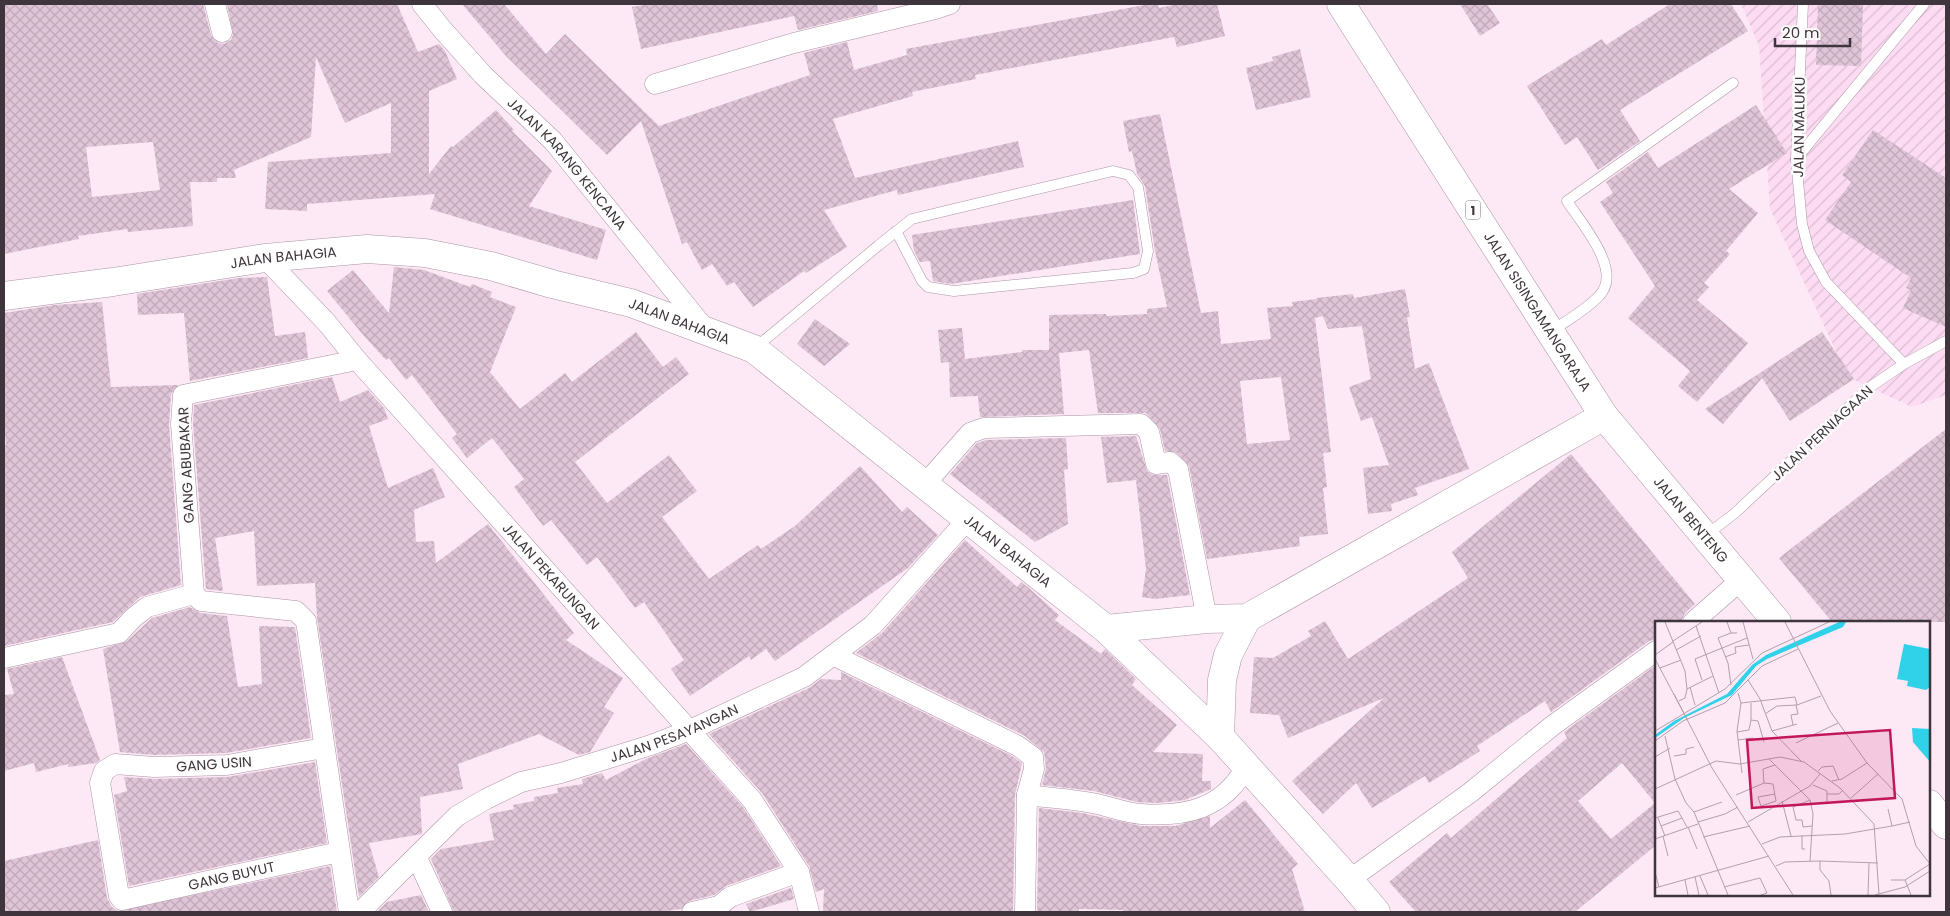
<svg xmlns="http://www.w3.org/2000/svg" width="1950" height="916" font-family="Poppins,sans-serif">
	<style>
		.industrial { fill: url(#industrial-furrows) }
		.building { fill: url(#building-cross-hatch); fill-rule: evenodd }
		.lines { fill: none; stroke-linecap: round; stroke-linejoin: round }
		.lane-casing { stroke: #ab93a4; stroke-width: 11 }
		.street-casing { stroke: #ab93a4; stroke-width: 21 }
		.secondary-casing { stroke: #ab93a4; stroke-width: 29 }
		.highway-casing { stroke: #ab93a4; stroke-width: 29 }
		.lane { stroke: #fff; stroke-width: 10 }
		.street { stroke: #fff; stroke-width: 20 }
		.secondary { stroke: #fff; stroke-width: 28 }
		.highway { stroke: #fff; stroke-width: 28 }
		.labels { text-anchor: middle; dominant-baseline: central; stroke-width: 5; stroke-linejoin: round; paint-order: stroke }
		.shield { fill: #fcfcfc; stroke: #787176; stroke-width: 1 }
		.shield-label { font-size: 12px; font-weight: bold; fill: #3f353c }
		.street-label { font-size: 14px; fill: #3f353c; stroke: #fcfcfc }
		.inset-road { fill: none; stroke: #b1a0ac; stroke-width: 1 }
		.view { fill: #c2185b; fill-opacity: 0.15; stroke: #c2185b; stroke-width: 2.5 }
		.inset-edge { fill: none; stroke: #3f353c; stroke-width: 2.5 }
	</style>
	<defs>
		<pattern id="industrial-furrows" width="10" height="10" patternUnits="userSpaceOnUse" patternTransform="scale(1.25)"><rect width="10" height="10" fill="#fddcf3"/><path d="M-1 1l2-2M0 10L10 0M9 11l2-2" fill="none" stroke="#dabdd1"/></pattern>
		<pattern id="building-cross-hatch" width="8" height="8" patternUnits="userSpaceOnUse" patternTransform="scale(1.25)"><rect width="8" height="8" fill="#dfc5d7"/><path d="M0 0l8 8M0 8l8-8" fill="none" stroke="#c0aab9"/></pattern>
	</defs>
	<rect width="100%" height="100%" fill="#fde8f6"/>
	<polygon class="industrial" points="1741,4 1946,4 1946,395 1912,407 1848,377 1770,209 1759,46"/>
	<g class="building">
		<path d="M4 4H203L211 35 218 43 224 44 231 40 233 35 227 4H397L418 52 439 44 445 51 457 79 429 91V174L451 146 453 147 496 110 514 130 512 131 552 171 529 206 606 230 597 260 430 209 435 194 307 204V211L265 209 268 162 391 153V103L345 123 316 57 311 137 234 170 236 178H217V182H190L193 226 128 232 127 229 78 236 79 239 4 254ZM153 142 160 190 92 197 86 147Z"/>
		<polygon points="462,4 504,4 546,54 565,34 659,126 810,75 804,53 847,42 854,70 907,55 906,49 1150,4 1158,4 1159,8 1178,4 1217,4 1225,36 1177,47 1174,37 975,75 976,79 912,92 913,96 833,119 855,178 1018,141 1024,167 898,195 897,190 824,210 847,247 806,273 804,271 753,307 734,282 727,286 712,264 702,270 687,242 682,244 641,121 607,155 506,56"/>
		<polygon points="649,4 877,4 878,11 798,30 794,16 641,49 632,7"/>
		<polygon points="1460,4 1487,4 1500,23 1480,36"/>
		<polygon points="1670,4 1731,4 1748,31 1620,110 1640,141 1598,170 1577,137 1565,145 1527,86 1602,39 1606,45"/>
		<polygon points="1818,4 1863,4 1861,66 1816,65"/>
		<polygon points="1300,49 1311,97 1256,110 1246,68 1273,61 1272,57"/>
		<polygon points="1756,105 1787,153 1729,189 1758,213 1726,251 1730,254 1704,283 1709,287 1697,300 1748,343 1697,402 1678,386 1690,371 1628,318 1655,286 1600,202 1613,193 1606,182 1648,152 1658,168"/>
		<path d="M1160 114 1201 313 1218 311 1221 344 1271 339 1267 308 1293 306 1292 302 1317 299 1316 298 1353 294 1354 298 1405 289 1410 317H1407L1415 369 1429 363 1469 469 1415 488 1418 495 1391 504 1392 511 1368 514 1363 468 1389 465 1372 417 1361 421 1349 387 1371 379 1362 326 1328 329 1323 316 1315 318 1331 452 1323 453 1327 487 1323 488 1328 534 1299 537 1300 546 1207 559 1189 466 1177 453 1165 451 1160 429 1146 413H1098L1089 350 1059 353 1064 414 980 417 978 396 950 397 949 362 941 363 938 330 962 328 965 359 1022 352V350H1049V315L1106 314V316L1147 314V309L1167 307 1155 251 1145 186 1137 174 1132 151 1129 152 1123 121ZM1281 377 1290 440 1247 444 1240 381Z"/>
		<polygon points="1873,130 1946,178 1946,327 1903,308 1911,290 1906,288 1911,278 1825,220 1851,182 1842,175"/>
		<polygon points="1133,200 1140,254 951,284 933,281 930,261 920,262 914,251 912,235"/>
		<polygon points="394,267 424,270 470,287 472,284 492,292 490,297 516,307 490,372 520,409 565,373 572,382 636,332 663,367 676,357 689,374 575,462 607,503 669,455 697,491 662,517 709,579 758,545 761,549 795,526 860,466 902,512 907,507 938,535 908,568 775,661 766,649 751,660 749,656 690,696 671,669 684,660 644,602 635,608 597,557 587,565 551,520 543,526 514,487 524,479 492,438 467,458 452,438 457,434 412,375 406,380 389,358 386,360 364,336 327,291 353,270 389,313"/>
		<polygon points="267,277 275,336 305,332 308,358 190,381 184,313 138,315 137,294 239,278"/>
		<polygon points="102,302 111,387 178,385 171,394 169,425 181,585 140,597 113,622 4,646 4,445 6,445 4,423 4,313 55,305"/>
		<polygon points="815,319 850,344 824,366 797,344"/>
		<polygon points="1822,332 1854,379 1790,421 1762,378 1723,424 1705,409"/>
		<polygon points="332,377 340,402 368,390 384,408 388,419 369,426 388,488 433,468 445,497 414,510 416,542 434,541 436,563 488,524 574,633 566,640 623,678 604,707 614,713 590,752 579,755 539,734 458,764 463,789 420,797 422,834 369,843 379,877 359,897 317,618 315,583 257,586 254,531 215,538 223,591 206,589 193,424 194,405"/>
		<polygon points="1946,429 1946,622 1832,622 1779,558"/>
		<polygon points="1136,436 1147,471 1152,475 1167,475 1190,595 1155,599 1142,597 1146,569 1136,480 1107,483 1101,437"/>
		<polygon points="1066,438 1068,469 1064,470 1068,524 1035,542 950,474 977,443 986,440"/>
		<polygon points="1571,454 1695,604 1685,613 1681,622 1656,622 1656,639 1649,641 1551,712 1545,701 1477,746 1480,751 1429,783 1425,776 1372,808 1356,783 1323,814 1292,781 1384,698 1288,738 1279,715 1250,713 1254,657 1273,658 1311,636 1308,631 1325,621 1348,659 1468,578 1452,552"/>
		<polygon points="965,540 1017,587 1021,582 1030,589 1059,615 1055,620 1101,654 1105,649 1136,679 1132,685 1177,725 1153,752 1203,754 1202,781 1211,781 1211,789 1185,800 1157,803 1137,802 1094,791 1042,785 1046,768 1044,752 1025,736 856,653 882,633"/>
		<polygon points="190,607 200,613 227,616 238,687 262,684 259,626 295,627 311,738 226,753 154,755 120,752 103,649 127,641 152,618"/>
		<polygon points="62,657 100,760 96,763 68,767 68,764 36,772 34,763 4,771 4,695 14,694 7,669"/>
		<path d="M1656 665V845L1575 912H1416L1389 882 1447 833 1451 838 1567 738 1564 732ZM1622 763 1655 803 1611 839 1578 801Z"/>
		<polygon points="841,672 1012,756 1022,763 1015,795 1013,912 823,912 824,889 816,892 809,866 762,793 709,734 809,688 821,679 841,680"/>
		<polygon points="686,744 743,807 781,866 726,886 714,895 689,901 681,909 659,912 454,912 431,859 441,849 494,840 489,814 514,809 513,805 534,801 534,797 558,793 557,788 583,784 582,779 602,773 606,780 646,759"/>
		<polygon points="315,762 327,843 129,886 114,795 127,791 124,777 154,779 227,777"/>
		<polygon points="1245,800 1298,864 1292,869 1305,912 1123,912 1123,910 1079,909 1079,912 1037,912 1039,808 1082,813 1141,826 1175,826 1210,816 1210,828"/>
		<polygon points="98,840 107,898 112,907 118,911 330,866 337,912 4,912 4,861"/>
		<polygon points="791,888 794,899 750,912 746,904"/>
		<polygon points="421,895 429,912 377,912 387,902"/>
	</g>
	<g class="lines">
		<g class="lane-casing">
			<g id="lane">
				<polyline points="1803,4 1796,159 1802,224 1809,251 1826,282 1904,364"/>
				<polyline points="1796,159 1924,4"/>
				<path d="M1552 331C1567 320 1586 310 1599 296 1624 271 1581 223 1567 201L1733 83"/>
				<polyline points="755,348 879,245 912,219 1113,171 1129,175 1138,187 1148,251 1144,269 1133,273 954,291 928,287 922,281 896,231"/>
				<polyline points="1705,536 1735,513 1870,387 1904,364 1946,341"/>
			</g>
		</g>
		<g class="street-casing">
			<g id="street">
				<polyline points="215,4 222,32"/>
				<path id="s1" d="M422 4 442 29 483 75 553 141 705 329"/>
				<polyline points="655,84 794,43 935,9 950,4"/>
				<path id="s2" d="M265 258 327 323 357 360 752 800 799 872 809 912"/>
				<polyline points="925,484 970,433 984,428 1141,424 1149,432 1156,464 1170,462 1178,469 1207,619"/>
				<polyline points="194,594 201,601 296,611 306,621 349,912"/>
				<polyline points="194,594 181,424 183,395 357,360"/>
				<polyline points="1693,622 1741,580"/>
				<polyline points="835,656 1018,746 1033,757 1034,769 1027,795"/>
				<polyline points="4,658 119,633 133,618 147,607 194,594"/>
				<path id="s3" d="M324 748 227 765 154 767 115 764 104 771 100 783 119 896 122 900 339 852"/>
				<polyline points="417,858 442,912"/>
				<polyline points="1349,880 1471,792 1552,726 1656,651"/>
				<path id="s4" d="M360 912 457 816 486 799 521 782 561 773 651 745 690 730 804 677 873 625 968 519"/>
				<polyline points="692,912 719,906 730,897 799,872"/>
				<path d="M1025 912 1027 795C1049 798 1071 799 1092 803 1109 806 1125 813 1141 814 1186 817 1223 809 1246 767"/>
			</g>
		</g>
		<g class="secondary-casing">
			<g id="secondary">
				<path id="s5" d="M4 296 113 282 265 258 367 249 425 253 491 266 552 284 631 303 754 349 1106 629 1220 737 1349 880 1376 912"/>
				<polyline points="1106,629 1207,619 1247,618 1604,416"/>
				<polyline points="1220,737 1222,680 1228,655 1247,618"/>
			</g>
		</g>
		<g class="highway-casing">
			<g id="highway">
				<path id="s6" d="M1341 4 1604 416 1777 622"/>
				<polyline points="1929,804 1946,825"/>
			</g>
		</g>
		<use href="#lane" class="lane"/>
		<use href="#street" class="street"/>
		<use href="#secondary" class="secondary"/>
		<use href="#highway" class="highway"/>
	</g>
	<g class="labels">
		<rect class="shield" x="1465.5" y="200.5" width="15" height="19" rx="4"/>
		<g class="shield-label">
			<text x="1473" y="210">1</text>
		</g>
		<g class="street-label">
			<text transform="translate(1799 127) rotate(-89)">JALAN MALUKU</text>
			<text stroke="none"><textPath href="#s1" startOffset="216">JALAN KARANG KENCANA</textPath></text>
			<text stroke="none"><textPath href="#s5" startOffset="282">JALAN BAHAGIA</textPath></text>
			<text stroke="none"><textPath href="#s6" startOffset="365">JALAN SISINGAMANGARAJA</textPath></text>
			<text stroke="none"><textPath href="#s5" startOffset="688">JALAN BAHAGIA</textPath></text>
			<text transform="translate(1822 433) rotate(-43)">JALAN PERNIAGAAN</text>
			<text transform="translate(186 465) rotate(-93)">GANG ABUBAKAR</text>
			<text stroke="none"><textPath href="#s6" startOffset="624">JALAN BENTENG</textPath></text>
			<text stroke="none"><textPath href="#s5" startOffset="1092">JALAN BAHAGIA</textPath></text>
			<text stroke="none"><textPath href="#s2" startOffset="428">JALAN PEKARUNGAN</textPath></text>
			<text stroke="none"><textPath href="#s4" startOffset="370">JALAN PESAYANGAN</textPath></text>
			<text transform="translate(214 764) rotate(-4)">GANG USIN</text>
			<text stroke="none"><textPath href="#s3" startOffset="468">GANG BUYUT</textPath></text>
		</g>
	</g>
	<g transform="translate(1655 621)">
		<rect width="275" height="275" fill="#fde8f6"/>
		<path d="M184 1H191L188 6 112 38 101 45 77 74 29 97 0 117V114L19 100 72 73 97 44 111 34ZM249 23 275 28V66L271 69 252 65 253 60 242 58ZM257 107 275 108V141L258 121Z" fill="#30d2e9"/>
		<path class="inset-road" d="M10 1 30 50 32 68 30 77 24 80M72 1 76 12H82M88 1 98 38M130 1 175 90 212 142 247 178 261 225 275 243M41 5 64 72M76 12 63 17 73 42 76 64M18 20 47 1M21 29 46 15M0 34 18 21M70 36 81 32 80 26 94 24M0 38 32 98M5 47 26 39M47 59 40 38 92 17M93 59 105 78 117 110 146 140M35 66 40 84M32 68 58 55M83 72 86 82 82 110 87 152M19 73 57 147 138 274M86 82 140 76 142 84M96 82V99L103 100 109 121M110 93 122 85 142 84 166 75M138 104 136 94 143 93 141 84M0 110 70 68 107 32 174 1M117 110 142 103M82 111 94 109 96 99M10 115 20 158 31 182 39 191 73 274M83 119 98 117M0 120 28 100 70 82 107 45 143 28M141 122 183 102M19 135 31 133V128L39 126M0 136 15 127M114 138 155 179 158 193 155 240M163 150 167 146 178 145 184 159M177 160 187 158 212 142M109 162 118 163 121 180M109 162 108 148 120 144M158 164 172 170V173M0 168 61 140 85 143 125 136 149 141 185 167 219 203 224 273M120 173 103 176 106 185 121 180M81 174 109 162M196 177 223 153M155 179 138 186 141 199H147L148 206 157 205M127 180 136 215M172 182V173H184L187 170M233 188 237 205 255 201M39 191 67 181M0 197 23 190 32 206M3 197 10 215M43 201 70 193 83 186M93 201 155 165 165 153M6 205 27 197M33 206 42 228M147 214V228H150M8 215 13 235M48 216 95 205M0 218 43 203M107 223 125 216 190 213 237 205M165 240V249L174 260 176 274M121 245 130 241 165 240 223 242M0 251 4 266M45 255 53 274M40 256 44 274M30 259 33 274M236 259H250L275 243M250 259 256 274M69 266 105 257 112 272 106 274M0 267 114 235M213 274 214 242M220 274 250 266 275 250"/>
		<path class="view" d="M235 109 240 177 97 187 92 119Z"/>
		<rect width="275" height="275" class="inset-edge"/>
	</g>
	<rect width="1950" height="916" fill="none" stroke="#3f353c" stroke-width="10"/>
	<path d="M1775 38v8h75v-8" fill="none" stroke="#3f353c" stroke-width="2.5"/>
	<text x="1782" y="38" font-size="15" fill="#3f353c" stroke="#fcfcfc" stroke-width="4" paint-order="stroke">20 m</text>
</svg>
